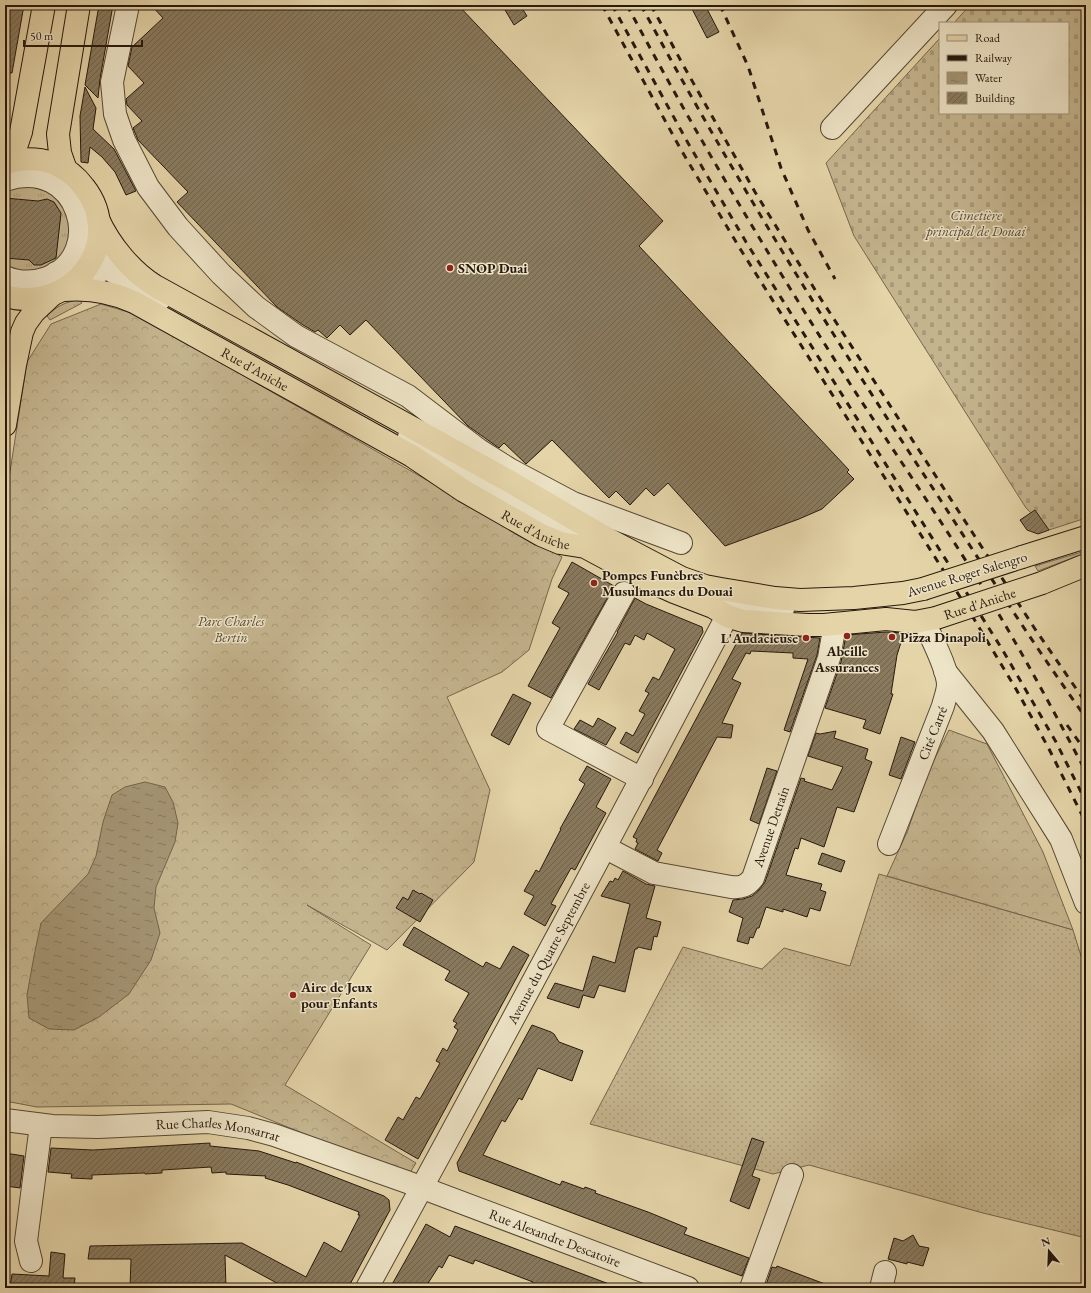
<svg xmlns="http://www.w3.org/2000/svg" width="1091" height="1293" font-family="'EB Garamond',serif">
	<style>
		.grass { fill: url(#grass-tufts); stroke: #76664e }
		.forest { fill: url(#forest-crowns); stroke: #76664e }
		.cemetery { fill: url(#cemetery-stones); stroke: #76664e }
		.garden { fill: url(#garden-dots); stroke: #76664e }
		.water { fill: url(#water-ripples); stroke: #72634a }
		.building { fill: url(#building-hatch); stroke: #27190d }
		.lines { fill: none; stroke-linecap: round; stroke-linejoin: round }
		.minor-casing { stroke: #564834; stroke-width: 24 }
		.major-casing { stroke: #27190d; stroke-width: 24 }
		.minor { stroke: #ede3c6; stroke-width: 22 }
		.major { stroke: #e4d4a8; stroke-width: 22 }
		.rail { stroke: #27190d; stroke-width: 3; stroke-dasharray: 7 7; stroke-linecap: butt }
		.major-bridge-casing { stroke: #27190d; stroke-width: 24; stroke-linecap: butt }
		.major-bridge { stroke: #e4d4a8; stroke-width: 22 }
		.poi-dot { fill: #8f2418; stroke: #ede3c6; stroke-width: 1.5 }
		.labels { text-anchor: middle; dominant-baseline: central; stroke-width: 3; stroke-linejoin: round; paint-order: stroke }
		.park-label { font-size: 14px; font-style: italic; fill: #564834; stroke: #ede3c6 }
		.poi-label { font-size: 14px; font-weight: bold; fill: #27190d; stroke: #ede3c6; text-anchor: start }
		.street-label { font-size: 14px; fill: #27190d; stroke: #ede3c6 }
	</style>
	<defs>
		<pattern id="grass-tufts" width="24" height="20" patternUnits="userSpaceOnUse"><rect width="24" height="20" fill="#c4b48e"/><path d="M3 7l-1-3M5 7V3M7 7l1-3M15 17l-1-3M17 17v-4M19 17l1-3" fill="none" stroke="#a89a79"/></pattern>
		<pattern id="forest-crowns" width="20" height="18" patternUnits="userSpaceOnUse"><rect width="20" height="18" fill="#c4b48e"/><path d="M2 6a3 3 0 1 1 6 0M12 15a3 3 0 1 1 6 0" fill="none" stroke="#a89a79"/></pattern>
		<pattern id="cemetery-stones" width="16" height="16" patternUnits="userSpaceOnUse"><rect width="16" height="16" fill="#c4b48e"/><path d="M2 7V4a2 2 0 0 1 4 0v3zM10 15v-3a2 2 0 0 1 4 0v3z" fill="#a89a79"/></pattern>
		<pattern id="garden-dots" width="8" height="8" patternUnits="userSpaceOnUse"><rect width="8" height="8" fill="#c4b48e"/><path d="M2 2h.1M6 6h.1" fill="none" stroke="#a89a79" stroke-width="1.8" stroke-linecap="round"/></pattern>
		<pattern id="water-ripples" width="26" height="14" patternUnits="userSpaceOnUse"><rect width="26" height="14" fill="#a49473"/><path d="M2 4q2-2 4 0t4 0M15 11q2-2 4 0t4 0" fill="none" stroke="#86785d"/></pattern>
		<pattern id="building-hatch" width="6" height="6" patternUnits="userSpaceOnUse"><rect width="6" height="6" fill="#897a5e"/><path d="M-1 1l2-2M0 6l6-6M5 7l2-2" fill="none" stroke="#70634c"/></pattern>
	</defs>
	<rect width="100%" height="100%" fill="#e4d4a8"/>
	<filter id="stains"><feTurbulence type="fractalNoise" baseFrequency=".005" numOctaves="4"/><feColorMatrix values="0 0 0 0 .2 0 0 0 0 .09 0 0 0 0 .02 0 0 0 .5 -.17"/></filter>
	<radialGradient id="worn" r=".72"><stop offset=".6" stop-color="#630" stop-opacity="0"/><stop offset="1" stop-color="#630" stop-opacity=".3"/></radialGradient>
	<g class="grass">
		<polygon points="25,185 55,194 72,220 68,251 45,272 5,270 5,190"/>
		<path d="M79 299 82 303 50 320 47 316C56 306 67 302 79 299Z"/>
		<polygon points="1085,551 1085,553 1038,571 1035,566"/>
	</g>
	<g class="forest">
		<polygon points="101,304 135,314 562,557 552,579 529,650 502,672 447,697 490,790 474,862 387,950 307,905 371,945 285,1085 416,1163 408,1176 231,1104 37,1107 5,1101 5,504 27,362 51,324"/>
		<polygon points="949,730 987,744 1043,852 1073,930 887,876 908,830 927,774"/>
	</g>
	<polygon class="cemetery" points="970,5 1086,5 1086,518 1049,530 1026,508 854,236 826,163 940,38 940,113 1068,113 1068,23 954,23"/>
	<polygon class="garden" points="879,874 1073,930 1086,972 1086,1238 983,1213 809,1165 773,1174 590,1124 683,947 762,969 784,948 850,966"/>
	<polygon class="water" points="145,782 165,787 173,802 178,823 175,842 156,887 154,908 160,933 151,960 129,994 99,1017 74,1030 49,1029 29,1018 27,995 34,956 41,923 88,874 96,856 103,822 112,795 125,787"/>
	<g class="building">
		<polygon points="5,5 24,5 12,73 5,73"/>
		<polygon points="99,5 113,5 100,79 98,98 85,85"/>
		<polygon points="151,5 458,5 663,221 639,246 849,470 847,472 854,479 822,509 799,519 725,546 668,483 654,496 646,488 630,505 616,491 609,498 552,440 526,464 504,443 499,448 468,426 366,320 350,335 340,325 327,338 318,330 315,332 303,325 277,307 177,202 188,192 138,140 136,135 133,128 142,121 127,105 126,99 144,83 128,66 132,47 163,18"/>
		<polygon points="502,5 520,5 527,16 514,25"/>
		<polygon points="690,5 705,5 719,32 707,38"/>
		<polygon points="85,87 96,108 93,129 114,149 136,191 126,195 115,172 102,157 90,147 88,163 81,162 80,116"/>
		<polygon points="5,198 38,201 47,199 54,202 61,213 56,258 41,265 34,265 29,260 5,258"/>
		<polygon points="1035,510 1049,530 1038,534 1027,530 1020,520"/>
		<polygon points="572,562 614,586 551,698 528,686 560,628 552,623 569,593 558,587"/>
		<polygon points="635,598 646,604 702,627 703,632 638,753 620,743 626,732 633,736 645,714 639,711 649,693 645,691 653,677 659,680 675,649 647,633 644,640 635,635 630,645 625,643 599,690 588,684 618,632 617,632"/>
		<polygon points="886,632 904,633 897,655 891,694 893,694 880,734 863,728 866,720 825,708 841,662 846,635"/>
		<polygon points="742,633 820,638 817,655 790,732 784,730 808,659 793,658 793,653 751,651 750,654 746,653 732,679 741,683 722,723 733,725 731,738 717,737 657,850 662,853 658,861 635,849 638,843 636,842 637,839 633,837"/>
		<polygon points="513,694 531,703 509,745 491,735"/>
		<polygon points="598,718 616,728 606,745 574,729 580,720 593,727"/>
		<polygon points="836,731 834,738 868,749 865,759 872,762 854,812 837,807 824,847 801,838 798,849 795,848 786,875 822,884 820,890 826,892 820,911 810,908 807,917 783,909 783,912 766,907 759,928 757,928 753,938 750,937 748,944 737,941 743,918 729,912 733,900 743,899 752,896 759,890 765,882 801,778 805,779 804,781 832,790 843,767 808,756 816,733 820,734"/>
		<polygon points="901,737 915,742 901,779 889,775"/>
		<polygon points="587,766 611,779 596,807 606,813 575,870 571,868 551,904 556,906 545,926 524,914 534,896 524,891 536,870 539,872 561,829 560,829 585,784 579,780"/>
		<polygon points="767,768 777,771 759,824 750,820"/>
		<polygon points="822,853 845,861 841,872 818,864"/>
		<polygon points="623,871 646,884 655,886 646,918 661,922 657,937 654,936 651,950 638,947 637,949 635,949 625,992 599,985 594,998 583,995 579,1008 547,998 555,983 583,991 593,956 615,963 630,904 601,896 610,881 613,882 615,878 618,880"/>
		<polygon points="413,890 420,894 421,893 433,900 420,922 396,908 403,897 408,900"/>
		<polygon points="414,927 483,967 486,962 500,969 513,946 529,955 418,1159 385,1140 398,1117 403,1120 416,1097 420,1099 440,1063 436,1061 443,1048 447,1051 458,1030 454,1027 457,1023 453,1021 469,993 445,980 450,971 403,945"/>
		<polygon points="532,1025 551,1032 554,1034 559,1042 583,1051 572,1081 538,1068 522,1100 519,1098 505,1122 502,1120 483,1155 560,1185 562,1181 584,1189 585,1187 596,1191 595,1193 648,1212 687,1228 684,1234 749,1258 742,1276 459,1171 457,1163"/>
		<polygon points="752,1138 764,1142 752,1176 760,1179 749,1209 730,1201"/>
		<polygon points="210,1143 210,1146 259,1151 296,1163 296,1162 384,1196 389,1200 390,1210 348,1288 286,1288 225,1255 226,1288 130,1288 131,1259 88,1259 90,1246 242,1243 306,1277 324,1242 341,1252 360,1215 358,1215 359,1212 288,1185 265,1178 266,1176 226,1174 226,1172 212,1173 211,1167 162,1170 162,1173 145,1174 145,1173 92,1175 92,1179 71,1178 72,1174 48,1172 51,1148 93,1150"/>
		<polygon points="5,1153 24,1156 20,1188 6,1186 7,1177 5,1177"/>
		<polygon points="426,1224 450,1237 455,1226 617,1287 617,1288 539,1288 532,1285 533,1282 488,1265 475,1260 473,1264 449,1255 442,1268 439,1266 425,1288 390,1288"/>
		<polygon points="913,1235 919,1246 929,1248 923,1266 907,1262 907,1264 888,1259 894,1238 903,1241"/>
		<polygon points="51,1252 65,1254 63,1278 75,1278 74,1288 10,1288 12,1274 49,1276"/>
		<polygon points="777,1266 833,1287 833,1288 774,1288 766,1285 772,1267 776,1268"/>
	</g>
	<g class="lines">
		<g class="minor-casing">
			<g id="minor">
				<polyline points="128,5 112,82 115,114 124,140 148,187 178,227 221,274 256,307 296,336 408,396 479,450 509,469 573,503 681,543"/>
				<polyline points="832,128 946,5"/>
				<path d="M5 180C79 155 108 255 47 278 33 283 19 283 5 277"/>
				<polyline points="80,228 94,254 105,267 160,299"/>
				<polyline points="56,273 79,271 96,275"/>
				<polyline points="409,437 472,479 496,492 550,521 605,547"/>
				<polyline points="624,593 548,729 642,779"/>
				<polyline points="713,597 747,605 783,609"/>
				<polyline points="945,671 993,731 1061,839 1086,903"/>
				<path id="s1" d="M889 844 943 706C945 698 948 691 948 684 947 666 931 638 924 621"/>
				<path id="s2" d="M606 848 654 873 731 887C741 888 747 886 753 878L829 658 835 624"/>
				<path id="s3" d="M5 1120 52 1126 98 1127 208 1122 248 1128 274 1135 407 1182 688 1288"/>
				<polyline points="31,1261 26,1241 41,1125"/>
				<path id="s4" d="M367 1288C489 1065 609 841 727 616"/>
				<polyline points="751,1288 792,1175"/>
				<polyline points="881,1288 885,1272"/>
			</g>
		</g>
		<g class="major-casing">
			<g id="major">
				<polyline points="7,162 17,144 21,132 44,5"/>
				<path d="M5 163C21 158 37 158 53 163 65 168 76 176 84 187 127 242 72 315 5 296"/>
				<polyline points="66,170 60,153 58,134 79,5"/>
				<path d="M98 219C110 245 131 271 155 286L507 480 608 539 682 578 705 586 721 589 775 598 800 600 854 598 903 593 923 589"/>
				<path id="s5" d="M64 290C88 288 112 292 134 302L412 456 464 491 541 535 560 543 585 547 643 578 674 592 713 607 727 616 743 621 808 625H824L886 619 915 622 936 618"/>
				<polyline points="5,425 15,365 22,332 26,323 34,312 51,296"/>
				<polyline points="1022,557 1086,537"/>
				<polyline points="1042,583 1086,565"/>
			</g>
		</g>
		<use href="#minor" class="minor"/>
		<use href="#major" class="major"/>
		<g class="rail">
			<polyline points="602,5 680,148 739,247 974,619 1016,689 1048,747 1086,823"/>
			<polyline points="612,5 688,143 746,242 1002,649 1056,742 1086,802"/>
			<path d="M627 5C690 124 759 240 831 354 881 433 934 509 983 588 1020 648 1053 710 1086 772"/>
			<path d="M641 5C731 173 831 334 936 493 985 569 1034 645 1086 718"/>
			<polyline points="651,5 682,63 755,192 817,293 1035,629 1086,703"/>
			<polyline points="720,5 748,66 781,168 808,230 835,279"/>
			<polyline points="1067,725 1086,752"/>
		</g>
		<g class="major-bridge-casing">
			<g id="major-bridge">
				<polyline points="923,589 1022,557"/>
				<path id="s6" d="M936 618 1042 583"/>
			</g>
		</g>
		<use href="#major-bridge" class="major-bridge"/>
	</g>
	<g class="poi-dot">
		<circle cx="450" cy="268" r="4"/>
		<circle cx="594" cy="583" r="4"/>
		<circle cx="847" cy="636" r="4"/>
		<circle cx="892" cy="637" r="4"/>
		<circle cx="806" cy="638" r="4"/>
		<circle cx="293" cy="995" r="4"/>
	</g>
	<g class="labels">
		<g class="park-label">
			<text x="976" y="215">Cimetière<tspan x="976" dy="16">principal de Douai</tspan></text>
			<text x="231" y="621">Parc Charles<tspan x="231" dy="16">Bertin</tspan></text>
		</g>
		<g class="poi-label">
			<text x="458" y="268">SNOP Duai</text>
			<text x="602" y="575">Pompes Funèbres<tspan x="602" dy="16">Musulmanes du Douai</tspan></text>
			<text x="900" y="637">Pizza Dinapoli</text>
			<text x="798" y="638" text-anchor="end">L'Audacieuse</text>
			<text x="847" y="651" text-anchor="middle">Abeille<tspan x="847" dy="16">Assurances</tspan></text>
			<text x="301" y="987">Aire de Jeux<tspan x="301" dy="16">pour Enfants</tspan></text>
		</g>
		<g class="street-label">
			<text stroke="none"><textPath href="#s5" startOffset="210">Rue d'Aniche</textPath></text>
			<text stroke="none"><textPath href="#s5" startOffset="534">Rue d'Aniche</textPath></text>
			<text transform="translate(967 574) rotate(-17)">Avenue Roger Salengro</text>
			<text stroke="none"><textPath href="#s6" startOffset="46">Rue d'Aniche</textPath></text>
			<text stroke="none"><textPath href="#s1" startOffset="119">Cité Carré</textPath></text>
			<text stroke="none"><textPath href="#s2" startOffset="212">Avenue Detrain</textPath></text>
			<text stroke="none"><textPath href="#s4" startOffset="381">Avenue du Quatre Septembre</textPath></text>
			<text stroke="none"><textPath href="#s3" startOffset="214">Rue Charles Monsarrat</textPath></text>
			<text stroke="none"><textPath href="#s3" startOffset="570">Rue Alexandre Descatoire</textPath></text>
		</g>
	</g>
	<rect width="1091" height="1293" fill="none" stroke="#e4d4a8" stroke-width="20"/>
	<rect x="6" y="6" width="1079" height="1281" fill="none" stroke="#27190d" stroke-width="2"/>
	<rect x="10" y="10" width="1071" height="1273" fill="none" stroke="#27190d"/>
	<rect x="939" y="22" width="130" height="92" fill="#ede3c6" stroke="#9e927c"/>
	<rect x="947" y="35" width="20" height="6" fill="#e4d4a8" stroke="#9e927c"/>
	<text x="975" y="42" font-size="12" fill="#27190d">Road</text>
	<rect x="947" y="55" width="20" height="6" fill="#27190d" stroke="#9e927c"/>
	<text x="975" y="62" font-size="12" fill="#27190d">Railway</text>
	<rect x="947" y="72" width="20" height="12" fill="url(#water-ripples)" stroke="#9e927c"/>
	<text x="975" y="82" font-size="12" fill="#27190d">Water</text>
	<rect x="947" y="92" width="20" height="12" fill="url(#building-hatch)" stroke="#9e927c"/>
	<text x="975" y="102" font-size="12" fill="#27190d">Building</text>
	<g transform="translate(1049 1251) rotate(341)" stroke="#ede3c6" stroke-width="3" paint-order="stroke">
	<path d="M0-3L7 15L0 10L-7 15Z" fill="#27190d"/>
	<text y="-6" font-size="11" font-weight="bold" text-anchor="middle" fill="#27190d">N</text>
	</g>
	<path d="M24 40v6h118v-6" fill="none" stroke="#27190d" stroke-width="2"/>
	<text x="30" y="40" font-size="12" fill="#27190d" stroke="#ede3c6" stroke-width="3" paint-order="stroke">50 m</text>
	<rect width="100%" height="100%" filter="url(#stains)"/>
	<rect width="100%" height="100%" fill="url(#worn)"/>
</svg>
